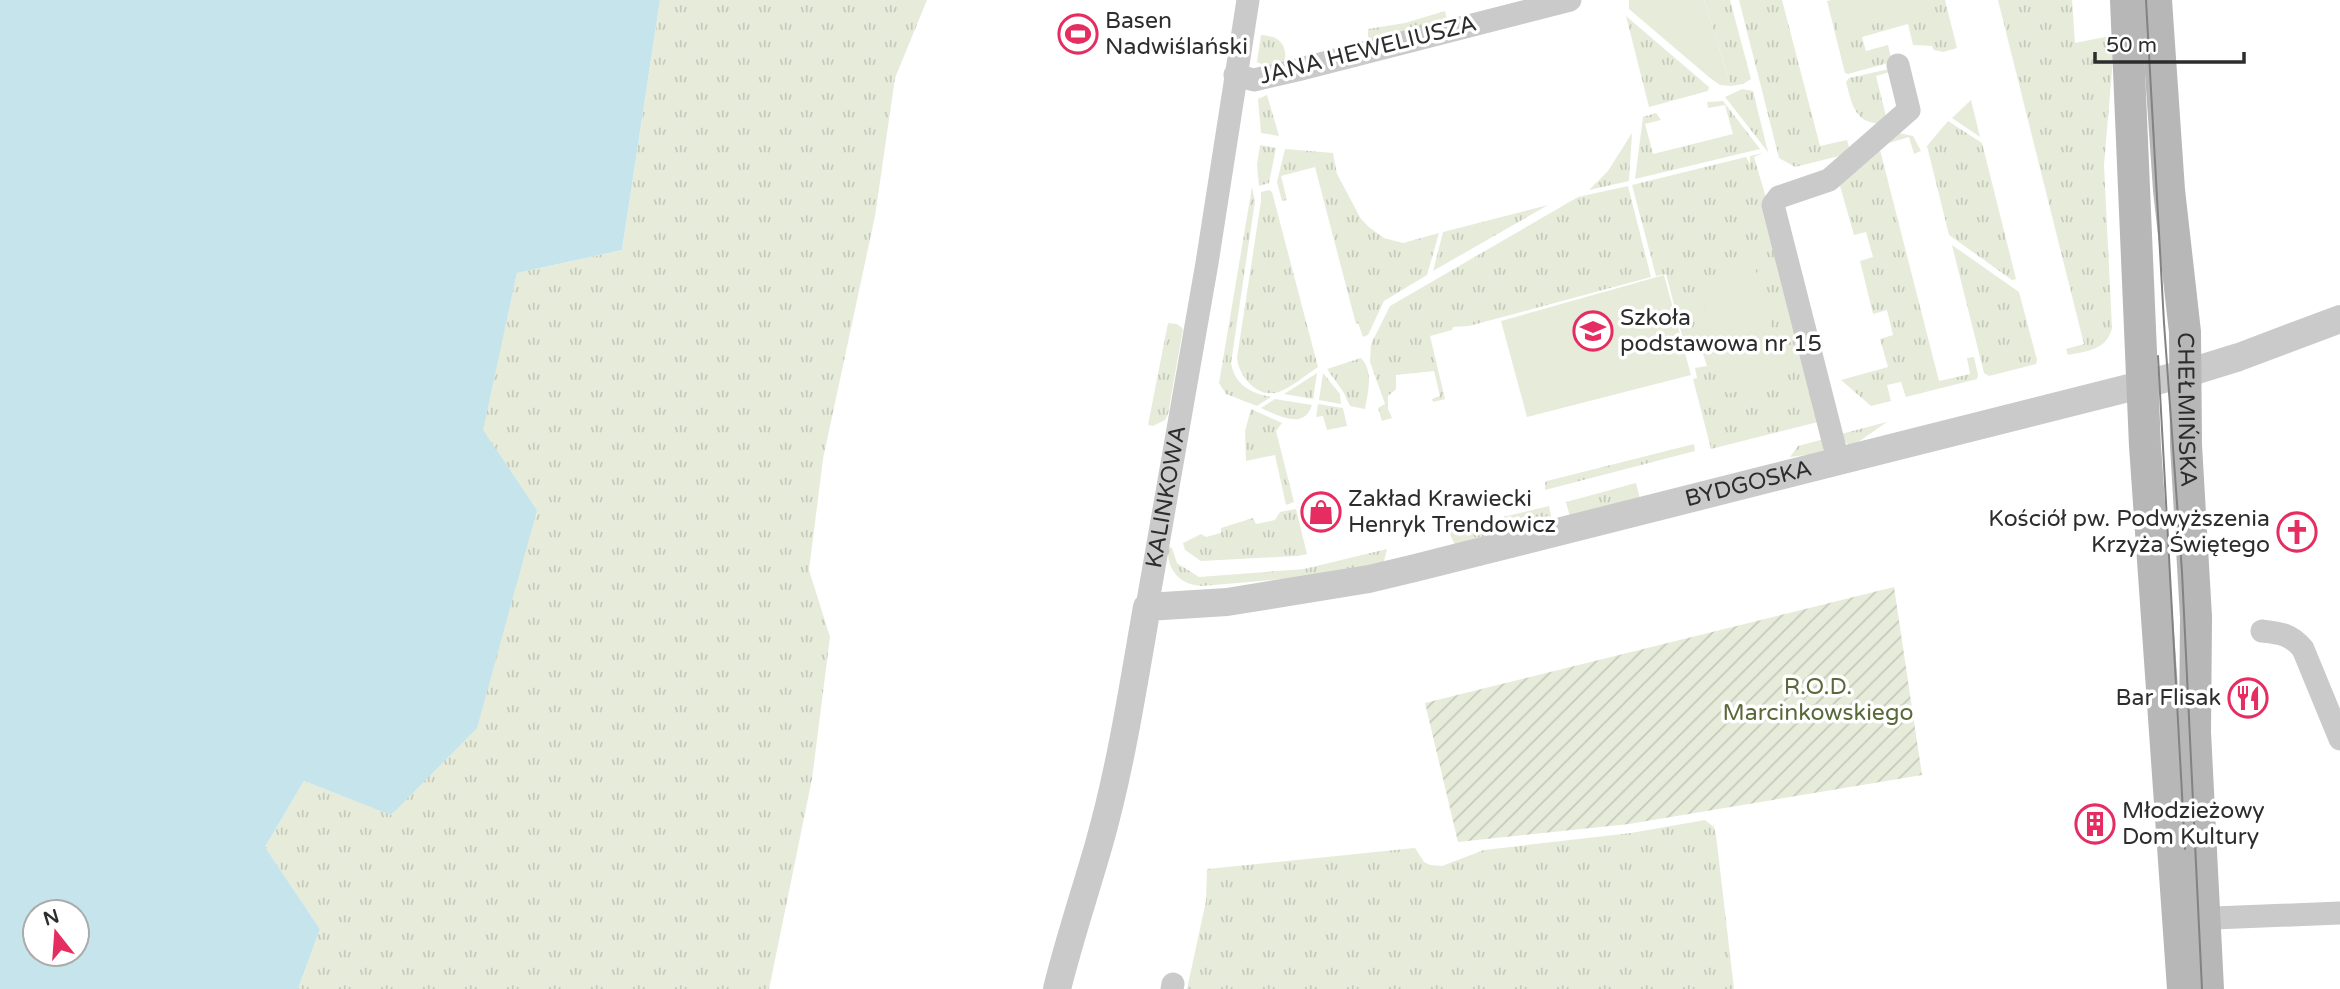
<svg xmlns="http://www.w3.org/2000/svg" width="2340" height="989" font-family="'Varela Round',sans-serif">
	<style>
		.grass { fill: url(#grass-tufts) }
		.park { fill: #e7ebda }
		.garden { fill: url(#garden-furrows) }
		.water { fill: #c6e4eb; fill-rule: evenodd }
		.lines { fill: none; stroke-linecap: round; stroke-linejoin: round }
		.minor { stroke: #cacaca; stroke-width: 23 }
		.tertiary { stroke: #cacaca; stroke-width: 28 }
		.secondary { stroke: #b7b7b7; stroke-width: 32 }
		.tram { stroke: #828282; stroke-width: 2 }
		.labels { text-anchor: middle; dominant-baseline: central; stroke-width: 7; stroke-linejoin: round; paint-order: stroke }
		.poi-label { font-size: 23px; fill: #2d2d2d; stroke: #fff; text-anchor: start }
		.street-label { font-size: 23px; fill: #2d2d2d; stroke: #fff }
		.park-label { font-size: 23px; fill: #5a693a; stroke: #fff }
	</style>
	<defs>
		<pattern id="grass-tufts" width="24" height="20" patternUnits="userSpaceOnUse" patternTransform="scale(1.75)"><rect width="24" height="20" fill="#e7ebda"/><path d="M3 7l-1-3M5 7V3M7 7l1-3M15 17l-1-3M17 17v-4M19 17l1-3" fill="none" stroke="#c6cabb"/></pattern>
		<pattern id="garden-furrows" width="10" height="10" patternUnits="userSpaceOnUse" patternTransform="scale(1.75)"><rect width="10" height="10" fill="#e7ebda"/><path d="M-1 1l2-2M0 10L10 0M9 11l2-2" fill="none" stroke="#c6cabb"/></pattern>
	</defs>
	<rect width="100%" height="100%" fill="#fff"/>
	<g class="grass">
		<polygon points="660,0 927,0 895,78 875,216 823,459 809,570 830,637 812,779 769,989 298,989 320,929 265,847 304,781 392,815 537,510 482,430 517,273 622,250"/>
		<polygon points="1704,0 1730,0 1751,79 1743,84 1731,86"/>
		<polygon points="1739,0 1782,0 1820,146 1847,140 1850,150 1847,154 1795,167 1779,158"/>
		<polygon points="1831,0 1945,0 1957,48 1943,52 1934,50 1932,46 1913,45 1908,24 1862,37 1866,51 1888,45 1892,62 1848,74 1845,73 1827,1"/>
		<path d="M1998 0H2072L2075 43 2115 35 2104 165 2112 328C2107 350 2087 351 2068 355L2066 349 2084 344Z"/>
		<polygon points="1445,11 1448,23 1372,42 1368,38 1368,29 1405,23"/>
		<polygon points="1626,16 1709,87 1708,91 1649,107"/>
		<path d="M1261 35C1278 36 1287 43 1285 61L1268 67 1257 62Z"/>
		<path d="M1889 69 1890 72 1876 76 1888 124C1855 125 1853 108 1846 82L1849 78Z"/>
		<polygon points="1742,89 1753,91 1768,152 1725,97"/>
		<polygon points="1267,95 1279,136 1261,133 1258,99"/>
		<polygon points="1971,100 1980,137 1952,118"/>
		<polygon points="1723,101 1760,149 1635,179 1643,117 1656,113 1661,120 1645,124 1653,154 1733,134 1725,105 1708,108 1707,102"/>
		<polygon points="1948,121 1982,143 2016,279 2012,280 1949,235 1927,146"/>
		<polygon points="1894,132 1913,136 1921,151 1914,154 1909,137 1879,146 1939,381 1970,374 1967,358 1974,357 1978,375 1977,379 1906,397 1901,382 1887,385 1891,401 1871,406 1841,380 1888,367 1880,339 1893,335 1887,310 1873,314 1860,261 1873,257 1866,232 1854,235 1840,186 1841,181 1874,148"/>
		<polygon points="1632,133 1629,181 1589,190 1608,171"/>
		<polygon points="1260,145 1276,148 1269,183 1259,186 1257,165"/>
		<polygon points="1285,149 1333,153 1337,174 1361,219 1370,228 1384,238 1403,243 1439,233 1427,275 1384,301 1368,335 1363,337 1358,323 1356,324 1315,167 1281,176 1287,200 1282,201 1277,182"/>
		<polygon points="1763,153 1754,157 1767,201 1818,422 1711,449 1693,379 1697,378 1695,368 1707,366 1702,351 1687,354 1666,274 1656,276 1632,185 1746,157 1750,164 1750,156"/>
		<polygon points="1628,186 1651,277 1469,326 1453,327 1452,330 1430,336 1445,399 1433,402 1432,399 1440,396 1434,371 1396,375 1396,389 1388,396 1388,409 1392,418 1382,421 1378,408 1385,404 1370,362 1371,344 1390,306 1578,197"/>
		<path d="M1252 187 1255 201 1231 363C1235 385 1250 393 1271 397L1257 406 1226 394 1219 383Z"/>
		<path d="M1269 190 1272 192 1318 367C1306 375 1292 387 1279 392 1258 399 1239 377 1237 358L1261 201V192Z"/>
		<polygon points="1548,205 1433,271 1443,232"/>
		<polygon points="1952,245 2019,292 2037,360 2036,364 1989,376 1984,373"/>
		<polygon points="1168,323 1177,324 1183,329 1168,414 1165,420 1153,426 1148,425"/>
		<path d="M1361 358C1374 372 1368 392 1365 409L1350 406 1344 393 1327 369Z"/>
		<polygon points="1317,373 1313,399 1284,394"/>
		<polygon points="1323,373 1340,394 1341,404 1319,400"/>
		<path d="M1275 399 1312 405C1304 431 1277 415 1261 408Z"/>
		<polygon points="1318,404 1343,408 1347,426 1327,430 1323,416 1316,417"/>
		<polygon points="1251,409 1282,423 1276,431 1294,502 1286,505 1275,455 1246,461 1245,431"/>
		<polygon points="1887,422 1851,447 1837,435"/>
		<polygon points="1824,439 1823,453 1790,457 1798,446"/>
		<polygon points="1694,444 1695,451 1545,490 1545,483 1547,481"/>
		<polygon points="1636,483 1640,499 1570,517 1566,502"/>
		<polygon points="1549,506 1552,521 1456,547 1448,530"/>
		<polygon points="1296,509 1307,554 1298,556 1201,561 1185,550 1183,543 1201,534 1206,537 1221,533 1221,528 1253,518 1256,524 1275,520 1280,512"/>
		<path d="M1168 546 1172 548 1177 563 1199 577 1304 569 1387 549 1383 565 1329 575 1202 586C1179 585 1166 569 1168 546Z"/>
		<polygon points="1705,820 1714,827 1716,835 1734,989 1187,989 1206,901 1207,869 1415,848 1424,862 1430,865 1442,866 1484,850 1631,833"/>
	</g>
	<g class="park">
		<polygon points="1629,0 1704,0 1731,86 1720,85 1710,78 1629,9"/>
		<polygon points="1834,0 1897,0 1914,15 1839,32 1832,5"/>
		<polygon points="1754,264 1784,378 1727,394 1697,279"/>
		<polygon points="1664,275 1691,375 1527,417 1501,321"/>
	</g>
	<polygon class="garden" points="1894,587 1922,775 1629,824 1458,842 1425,703"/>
	<path class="water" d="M0 0H660L622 250 517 273 483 430 537 510 477 728 391 815 304 781 265 847 320 929 298 989H0ZM35 912H77V954H35Z"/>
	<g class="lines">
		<g class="minor">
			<polyline points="1235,75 1254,80 1297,70 1570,0"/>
			<polyline points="1838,460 1773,205 1779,197 1829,180 1909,110 1898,65"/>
			<path id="s1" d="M1147 607 1207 263 1248 0"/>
			<path d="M2262 631C2280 633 2291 634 2303 649L2340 739"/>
			<polyline points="2189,919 2340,913"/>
			<polyline points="1172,989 1173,984"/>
		</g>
		<path class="tertiary" id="s2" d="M1057 989C1069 940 1085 893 1099 844 1121 767 1133 686 1147 607L1227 602 1369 579 1415 568 2184 374 2239 357 2340 319"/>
		<g class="secondary">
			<polyline points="2126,0 2145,446 2183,989"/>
			<path id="s3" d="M2156 0 2169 190 2185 332 2186 445 2196 617 2195 732 2208 989"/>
		</g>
		<g class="tram">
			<polyline points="2146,0 2164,323 2182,572 2202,989"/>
			<polyline points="2158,356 2185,849"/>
		</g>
	</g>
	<defs>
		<g id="stadium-ring" transform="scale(2.0125)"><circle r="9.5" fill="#fff" stroke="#e62d61" stroke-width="1.5"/><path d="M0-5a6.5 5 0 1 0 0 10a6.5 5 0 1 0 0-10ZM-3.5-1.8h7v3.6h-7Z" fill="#e62d61"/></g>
		<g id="school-ring" transform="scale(2.0125)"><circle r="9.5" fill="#fff" stroke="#e62d61" stroke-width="1.5"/><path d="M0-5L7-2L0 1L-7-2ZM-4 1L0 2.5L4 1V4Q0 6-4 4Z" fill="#e62d61"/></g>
		<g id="shop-ring" transform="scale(2.0125)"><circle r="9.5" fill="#fff" stroke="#e62d61" stroke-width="1.5"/><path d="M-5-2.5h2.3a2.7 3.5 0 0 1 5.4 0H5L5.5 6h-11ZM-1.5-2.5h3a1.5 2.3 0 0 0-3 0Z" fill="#e62d61"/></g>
		<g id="church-ring" transform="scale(2.0125)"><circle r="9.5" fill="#fff" stroke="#e62d61" stroke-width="1.5"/><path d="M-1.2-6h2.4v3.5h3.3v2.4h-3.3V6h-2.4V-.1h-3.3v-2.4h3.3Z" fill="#e62d61"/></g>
		<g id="restaurant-ring" transform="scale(2.0125)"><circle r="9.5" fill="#fff" stroke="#e62d61" stroke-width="1.5"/><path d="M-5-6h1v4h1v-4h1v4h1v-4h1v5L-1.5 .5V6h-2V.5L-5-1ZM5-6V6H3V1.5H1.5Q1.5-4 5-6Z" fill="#e62d61"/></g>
		<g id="building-ring" transform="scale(2.0125)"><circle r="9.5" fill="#fff" stroke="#e62d61" stroke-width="1.5"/><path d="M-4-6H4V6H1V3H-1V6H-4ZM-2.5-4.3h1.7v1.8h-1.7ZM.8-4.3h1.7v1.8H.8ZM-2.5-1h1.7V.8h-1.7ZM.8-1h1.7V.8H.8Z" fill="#e62d61"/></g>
	</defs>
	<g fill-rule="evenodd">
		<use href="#stadium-ring" x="1078" y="34"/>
		<use href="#school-ring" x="1593" y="331"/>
		<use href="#shop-ring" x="1321" y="512"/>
		<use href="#church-ring" x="2297" y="532"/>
		<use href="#restaurant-ring" x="2248" y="698"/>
		<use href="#building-ring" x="2095" y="824"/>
	</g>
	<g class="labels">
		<g class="poi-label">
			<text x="1105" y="21">Basen<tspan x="1105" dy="26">Nadwiślański</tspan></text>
			<text x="1620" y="318">Szkoła<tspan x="1620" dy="26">podstawowa nr 15</tspan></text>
			<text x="1348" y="499">Zakład Krawiecki<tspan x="1348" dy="26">Henryk Trendowicz</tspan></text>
			<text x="2270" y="519" text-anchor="end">Kościół pw. Podwyższenia<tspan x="2270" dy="26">Krzyża Świętego</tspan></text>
			<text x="2221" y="698" text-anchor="end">Bar Flisak</text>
			<text x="2122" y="811">Młodzieżowy<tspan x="2122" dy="26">Dom Kultury</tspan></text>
		</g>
		<g class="street-label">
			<text transform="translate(1368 50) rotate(-14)">JANA HEWELIUSZA</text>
			<text stroke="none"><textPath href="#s3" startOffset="411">CHEŁMIŃSKA</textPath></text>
			<text stroke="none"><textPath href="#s2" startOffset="1008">BYDGOSKA</textPath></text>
			<text stroke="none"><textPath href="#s1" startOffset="112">KALINKOWA</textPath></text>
		</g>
		<g class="park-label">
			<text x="1818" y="687">R.O.D.<tspan x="1818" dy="26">Marcinkowskiego</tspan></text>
		</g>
	</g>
	<g transform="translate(56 933) rotate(343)"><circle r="33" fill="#ffffff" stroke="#ababab" stroke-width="2"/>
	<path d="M0-5L12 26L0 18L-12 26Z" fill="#e62d61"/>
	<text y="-10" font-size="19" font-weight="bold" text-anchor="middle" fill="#2d2d2d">N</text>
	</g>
	<path d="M2095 52v10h149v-10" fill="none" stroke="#2d2d2d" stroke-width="3.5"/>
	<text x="2106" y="52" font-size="21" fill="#2d2d2d" stroke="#ffffff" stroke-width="5" paint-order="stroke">50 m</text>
</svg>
